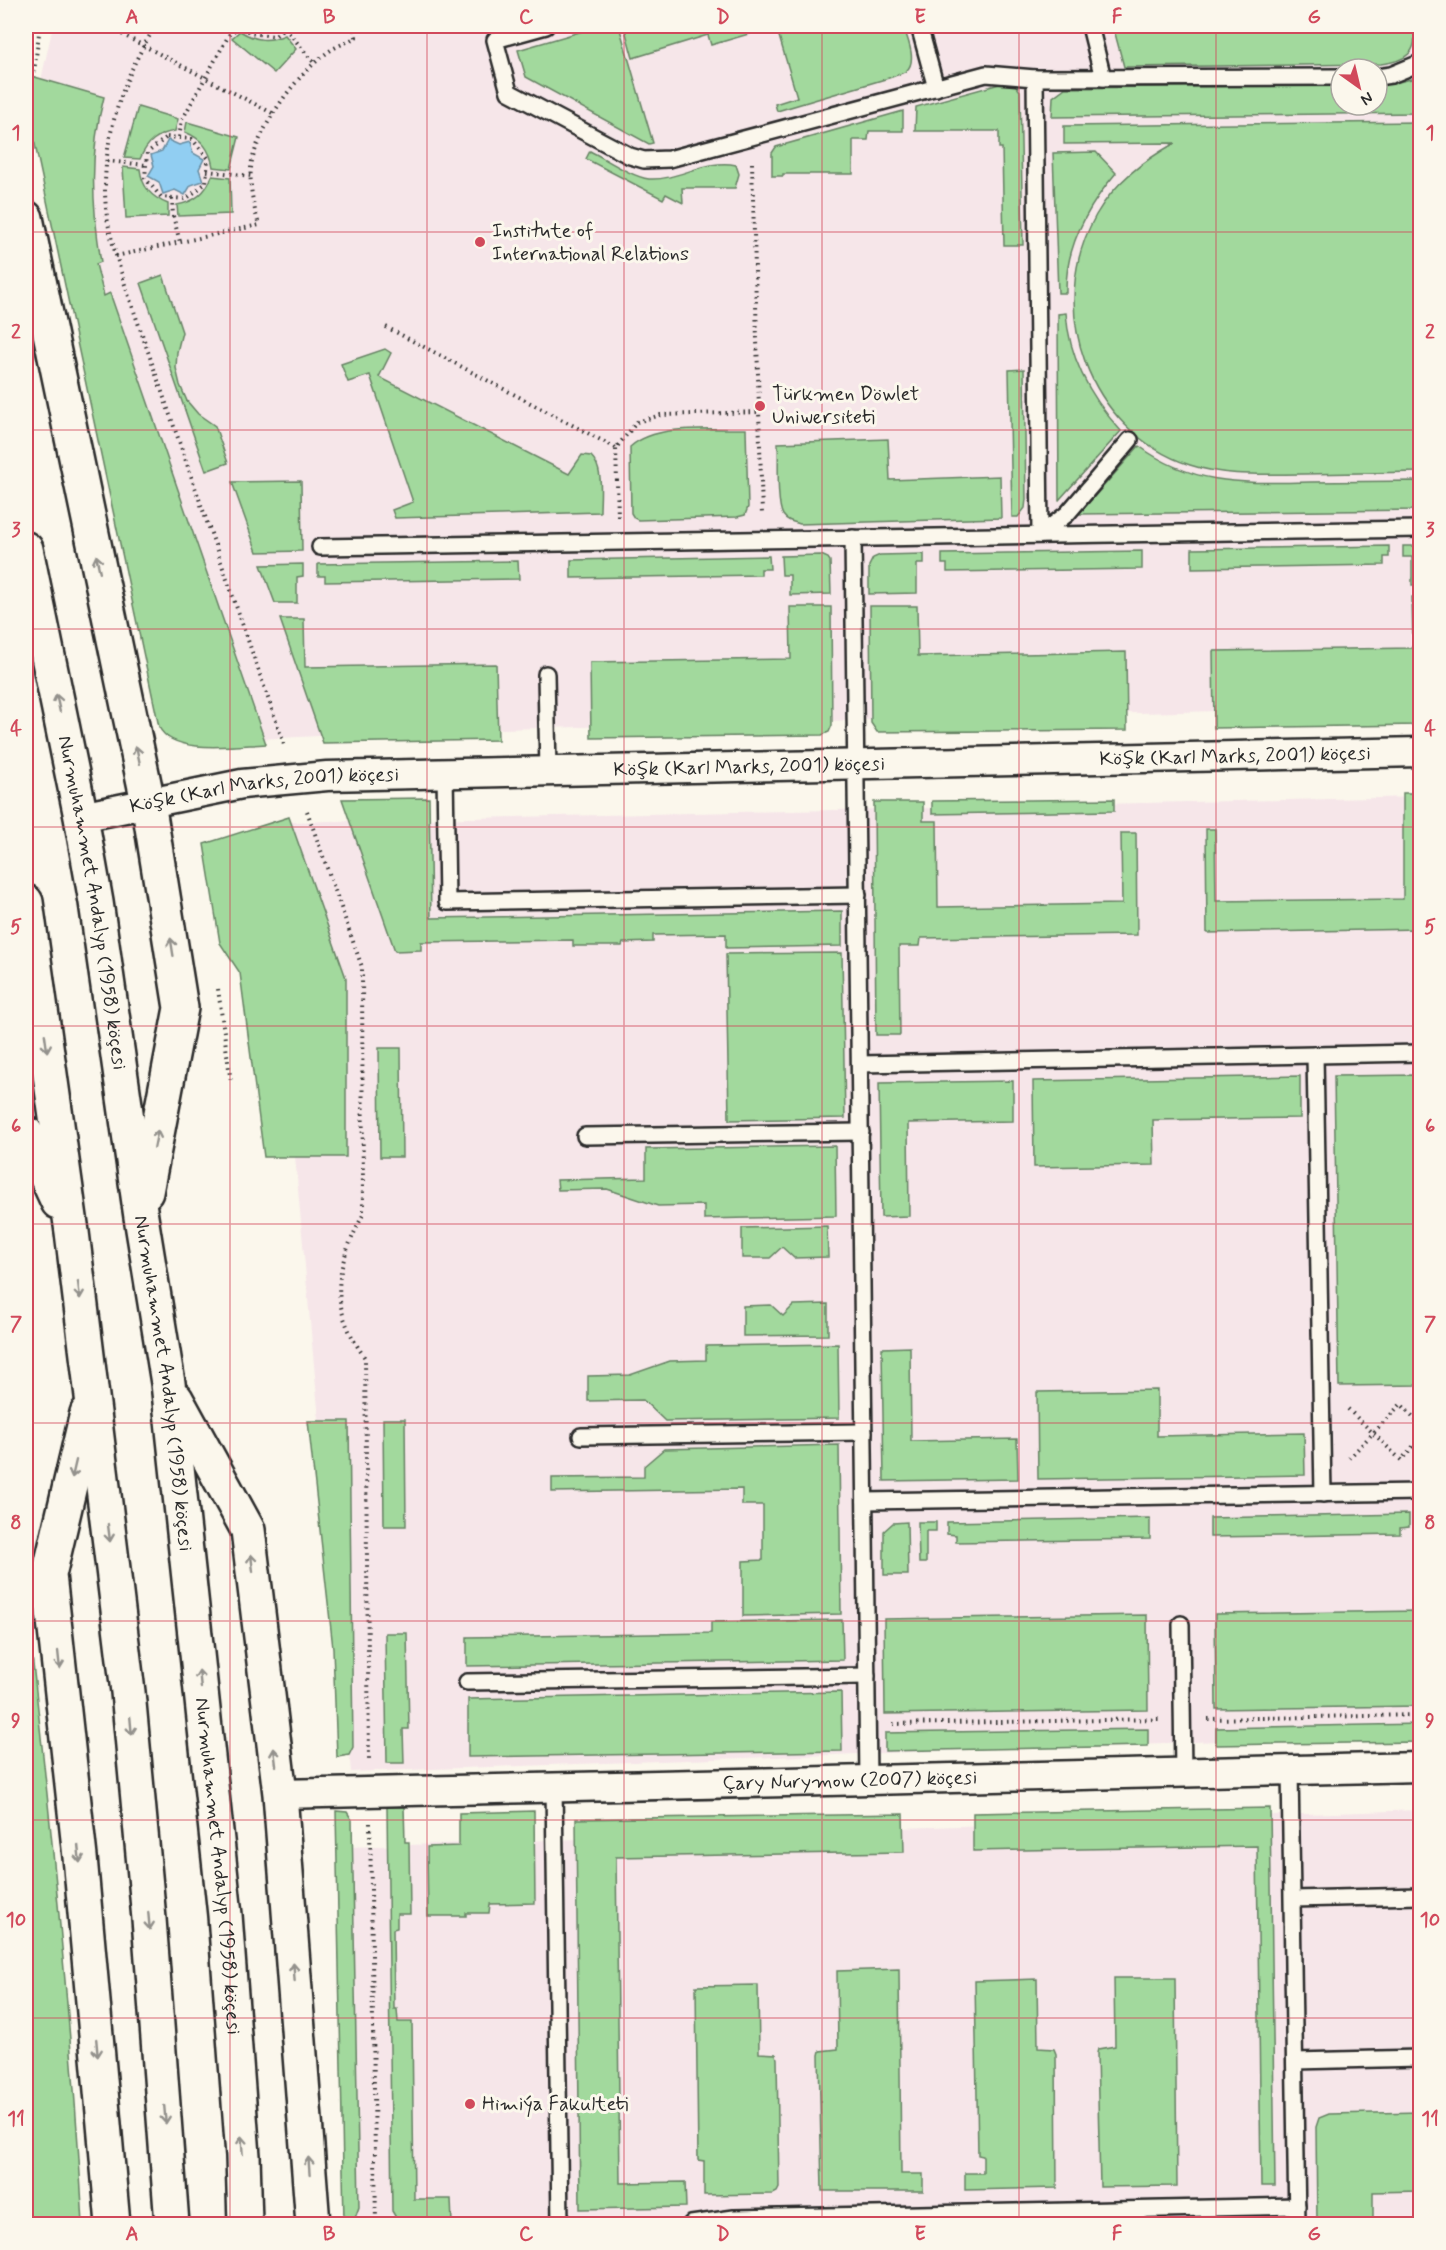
<svg xmlns="http://www.w3.org/2000/svg" width="1446" height="2250" font-family="Mynerve,sans-serif">
	<style>
		.built { fill: #f6e6e9; fill-rule: evenodd }
		.green { fill: #a2d99d; stroke: #668264; stroke-width: 1.5 }
		.water { fill: #91cef2; stroke: #688da2; stroke-width: 1.5 }
		.lines { fill: none; stroke-linecap: round; stroke-linejoin: round }
		.lane-casing { stroke: #2b2b2b; stroke-width: 20 }
		.street-casing { stroke: #2b2b2b; stroke-width: 33 }
		.primary-casing { stroke: #2b2b2b; stroke-width: 38 }
		.path { stroke: #2b2b2b; stroke-width: 4; stroke-dasharray: 1.5 4.5; stroke-linecap: butt }
		.lane { stroke: #fbf7ec; stroke-width: 15 }
		.street { stroke: #fbf7ec; stroke-width: 28 }
		.primary { stroke: #fbf7ec; stroke-width: 33 }
		.oneway { stroke: #93918c }
		.grid { fill: none; stroke: #d1495b; stroke-width: 1.5; stroke-opacity: 0.55 }
		.poi-dot { fill: #d1495b; stroke: #fbf7ec; stroke-width: 2 }
		.labels { text-anchor: middle; dominant-baseline: central; stroke-width: 6; stroke-linejoin: round; paint-order: stroke }
		.poi-label { font-size: 20px; fill: #2b2b2b; stroke: #fbf7ec; text-anchor: start }
		.street-label { font-size: 20px; fill: #2b2b2b; stroke: #fbf7ec }
		.neatline { fill: none; stroke: #d1495b; stroke-width: 2 }
		.grid-label { font-size: 20px; text-anchor: middle; font-weight: bold; fill: #d1495b }
	</style>
	<rect width="100%" height="100%" fill="#fbf7ec"/>
	<filter id="ink" filterUnits="userSpaceOnUse"><feTurbulence type="fractalNoise" baseFrequency=".0167" numOctaves="2"/><feDisplacementMap in="SourceGraphic" scale="12" xChannelSelector="R" yChannelSelector="G"/><feConvolveMatrix kernelMatrix="1 2 1 2 8 2 1 2 1" color-interpolation-filters="sRGB"/></filter>
	<g filter="url(#ink)">
		<g class="built">
			<path d="M53 26H1420V706L423 731 195 742 37 98ZM1341 69H1377V105H1341Z"/>
			<polygon points="1420,797 1420,1734 351,1772 294,1145 289,822"/>
			<polygon points="1420,1810 1420,2224 357,2224 349,1847"/>
		</g>
		<g class="green">
			<polygon points="600,26 619,26 653,143 649,144 526,77 518,50"/>
			<path d="M624 26H903C907 37 918 62 906 71 902 74 896 75 892 77L777 111 775 104 797 97 776 26 711 45 708 35 633 58Z"/>
			<path d="M1113 26H1413C1420 53 1405 61 1381 64L1124 67Z"/>
			<path d="M240 31C256 41 268 42 285 35L296 49 274 73 232 38Z"/>
			<path d="M28 75 104 97C89 153 92 206 101 262L96 264 104 296 110 293 266 744C238 745 173 756 159 727L33 135 27 106Z"/>
			<polygon points="1420,77 1420,113 1052,117 1053,97 1065,88 1341,85 1341,105 1377,105 1377,84 1390,84"/>
			<polygon points="1007,82 1014,83 1020,91 1023,245 1004,245 1002,148 999,148 999,131 915,131 916,107"/>
			<path d="M138 107 178 119 175 131C157 134 147 142 140 159L124 158Z"/>
			<polygon points="903,111 903,131 869,131 868,140 853,140 853,174 783,174 783,176 772,176 772,153 776,147"/>
			<path d="M187 122 239 137 231 169 213 167C210 149 202 139 185 132Z"/>
			<path d="M1420 122V472C1381 473 1342 473 1303 474 1265 474 1226 477 1190 465 1088 431 1044 308 1096 215 1115 182 1143 161 1175 143L1064 144V126Z"/>
			<path d="M590 151C606 159 632 177 649 179 678 181 707 158 736 165L739 174 735 188H682L683 203 666 194 663 199 586 159Z"/>
			<path d="M1096 152 1116 173C1088 206 1065 248 1066 293H1058L1053 153Z"/>
			<path d="M123 167 140 169C142 187 151 197 168 204V216L126 218Z"/>
			<path d="M212 176 230 178 231 214 178 216 177 205C195 202 206 193 212 176Z"/>
			<polygon points="163,275 182,332 177,352 176,368 180,385 187,401 198,414 215,426 228,463 206,471 141,283"/>
			<path d="M1066 313C1069 358 1091 398 1121 431L1059 500 1058 314Z"/>
			<path d="M385 349 391 353 379 377 569 474 582 455 591 456C604 468 600 495 600 512L395 518 392 510 413 502 370 375 348 382 341 364Z"/>
			<polygon points="1024,369 1026,499 1025,508 1018,517 1012,517 1009,370"/>
			<path d="M746 429 748 507 745 515 737 517 638 520 634 518 631 513 630 447C657 423 711 430 746 429Z"/>
			<path d="M888 439 890 480 1000 476 1001 518 800 524C793 522 787 521 783 515 776 503 779 458 778 443Z"/>
			<path d="M1139 446C1195 487 1245 483 1310 482 1347 482 1384 481 1420 481V510L1079 514Z"/>
			<polygon points="301,481 302,551 257,552 232,482"/>
			<polygon points="1389,546 1389,557 1384,557 1384,565 1192,568 1192,549"/>
			<polygon points="1403,546 1420,546 1420,585 1412,585 1412,557 1403,557"/>
			<polygon points="1142,551 1142,569 947,572 947,564 942,564 942,554"/>
			<polygon points="924,554 924,564 917,564 917,593 869,594 869,566 873,558 880,555"/>
			<polygon points="821,555 828,558 830,561 831,594 790,595 790,575 782,575 781,556"/>
			<polygon points="769,556 770,569 761,569 761,575 571,578 571,560"/>
			<polygon points="518,561 519,579 325,582 325,576 318,576 318,564"/>
			<polygon points="303,564 303,576 297,577 297,603 275,603 261,565"/>
			<polygon points="1412,597 1420,597 1420,725 1214,728 1213,651 1413,648"/>
			<polygon points="870,606 917,606 918,656 1126,652 1127,730 877,732 871,723"/>
			<polygon points="790,607 831,607 832,725 829,732 822,735 591,738 590,662 791,659"/>
			<polygon points="280,619 304,619 305,667 496,664 498,740 323,743"/>
			<polygon points="1403,793 1420,793 1420,1034 1419,929 1207,933 1206,829 1215,829 1216,901 1403,899"/>
			<polygon points="429,798 431,918 842,911 842,946 726,948 726,934 653,935 653,942 623,943 622,946 573,946 573,940 421,942 421,950 395,951 342,799"/>
			<polygon points="1114,799 1114,811 932,814 932,801"/>
			<polygon points="874,802 923,802 923,821 937,821 938,907 1122,904 1121,833 1136,833 1137,935 921,938 920,946 899,946 900,1035 876,1035"/>
			<polygon points="289,817 346,978 346,1157 264,1157 240,973 220,943 204,844"/>
			<polygon points="842,953 845,1118 729,1120 726,954"/>
			<polygon points="379,1048 401,1048 402,1157 380,1157"/>
			<polygon points="1420,1075 1420,1385 1339,1386 1334,1076"/>
			<polygon points="1300,1076 1300,1118 1153,1120 1154,1165 1034,1167 1033,1081"/>
			<polygon points="1013,1081 1013,1121 908,1123 909,1216 881,1217 879,1083"/>
			<polygon points="835,1146 836,1216 704,1219 704,1205 658,1206 607,1189 558,1190 557,1180 646,1178 646,1149"/>
			<polygon points="827,1226 828,1257 794,1258 782,1247 770,1258 742,1258 742,1228"/>
			<polygon points="828,1304 828,1335 743,1336 743,1306 771,1305 783,1316 794,1305"/>
			<polygon points="838,1344 839,1418 665,1421 643,1400 588,1401 588,1376 630,1375 670,1361 706,1360 706,1346"/>
			<polygon points="910,1347 911,1441 1017,1439 1018,1479 884,1481 882,1348"/>
			<polygon points="1157,1390 1157,1436 1304,1433 1305,1475 1038,1479 1037,1392"/>
			<polygon points="383,1419 405,1419 406,1526 384,1526"/>
			<polygon points="308,1421 349,1421 353,1747 349,1755 337,1757 333,1648"/>
			<polygon points="839,1445 841,1614 743,1616 743,1561 763,1560 763,1505 742,1505 742,1489 552,1492 552,1478 644,1477 644,1466 664,1449"/>
			<polygon points="1409,1514 1409,1527 1400,1528 1400,1534 1210,1537 1210,1518"/>
			<polygon points="1150,1518 1150,1539 956,1542 956,1535 947,1534 947,1522"/>
			<polygon points="907,1522 908,1575 884,1575 884,1531 893,1523"/>
			<polygon points="918,1522 936,1522 936,1531 926,1531 926,1563 919,1563"/>
			<polygon points="1420,1611 1420,1706 1216,1709 1215,1614"/>
			<polygon points="1147,1615 1148,1710 885,1714 884,1619"/>
			<polygon points="842,1620 843,1660 467,1666 467,1637 711,1633 711,1622"/>
			<polygon points="385,1633 407,1633 409,1729 403,1729 404,1763 387,1763"/>
			<path d="M26 1637H30C52 1832 72 2028 83 2224H26Z"/>
			<polygon points="841,1692 842,1751 468,1757 468,1699"/>
			<polygon points="1420,1724 1420,1742 1216,1745 1216,1728"/>
			<polygon points="1148,1729 1148,1746 885,1751 885,1733"/>
			<polygon points="387,1807 404,1807 405,1842 409,1842 410,1914 397,1914 397,1928 393,1929 394,2009 397,2009 398,2022 412,2022 414,2199 451,2199 452,2223 404,2224 398,2221 392,2211"/>
			<polygon points="1270,1808 1275,2186 1261,2186 1257,1846 973,1851 973,1813"/>
			<polygon points="336,1811 347,1812 352,1820 359,2207 355,2218 352,2221 344,2222"/>
			<polygon points="534,1811 535,1903 490,1904 489,1913 466,1913 466,1916 428,1916 427,1847 459,1846 459,1813"/>
			<polygon points="903,1814 904,1852 616,1857 620,2183 685,2182 686,2207 580,2209 576,1819"/>
			<polygon points="899,1969 901,2174 923,2174 923,2191 822,2191 819,2055 820,2051 838,2049 837,1971"/>
			<polygon points="1114,1978 1175,1978 1177,2186 1100,2187 1097,2053 1098,2049 1115,2046"/>
			<polygon points="1037,1979 1038,2048 1054,2049 1056,2054 1057,2188 965,2190 965,2173 983,2173 983,2156 978,2155 975,1981"/>
			<polygon points="758,1985 759,2053 776,2054 777,2059 779,2188 777,2192 773,2194 704,2195 704,2161 698,2160 696,1986"/>
			<polygon points="1420,2112 1420,2191 1373,2192 1373,2224 1317,2224 1316,2127 1319,2118 1329,2114"/>
		</g>
		<polygon class="water" points="168,140 179,145 190,142 193,153 204,159 199,169 203,181 191,185 185,195 175,190 163,194 159,182 148,176 154,166 151,155 162,151"/>
		<g class="lines">
			<g class="lane-casing">
				<g id="lane">
					<polyline points="546,26 495,40 509,92 630,156 644,160 669,159 986,74 1035,78 1040,535"/>
					<polyline points="919,26 936,88"/>
					<polyline points="1090,26 1103,78"/>
					<polyline points="1377,77 1391,75 1420,63"/>
					<polyline points="1035,78 1341,77"/>
					<polyline points="1040,535 1067,514 1130,440"/>
					<polyline points="853,538 868,1780"/>
					<polyline points="320,547 1420,529"/>
					<polyline points="546,674 548,771"/>
					<polyline points="445,773 447,902 858,895"/>
					<polyline points="1315,1055 1323,1494"/>
					<polyline points="860,1064 1420,1053"/>
					<polyline points="585,1136 861,1132"/>
					<polyline points="581,1436 864,1432"/>
					<polyline points="865,1501 1420,1492"/>
					<polyline points="1181,1624 1183,1773"/>
					<polyline points="467,1682 867,1676"/>
					<polyline points="1290,1770 1297,2224"/>
					<polyline points="554,1787 560,2224"/>
					<polyline points="1293,1899 1420,1896"/>
					<polyline points="1295,2061 1420,2058"/>
					<polyline points="691,2224 734,2218 1297,2206"/>
				</g>
			</g>
			<g class="street-casing">
				<g id="street">
					<path id="s1" d="M81 817 242 784 327 776 1420 752"/>
					<path id="s2" d="M280 1794 1420 1767"/>
				</g>
			</g>
			<g class="primary-casing">
				<g id="primary">
					<polyline points="26,218 148,802 181,1008 146,1192"/>
					<path id="s3" d="M26 549 81 817 96 902 141 1217 168 1383 225 1915 243 2156 245 2224"/>
					<polyline points="26,902 72,1232 128,1692 149,1919 172,2224"/>
					<polyline points="26,1133 58,1202"/>
					<polyline points="176,1399 248,1530 280,1794 313,2224"/>
					<polyline points="87,1413 49,1575 80,1857 113,2224"/>
				</g>
			</g>
			<g class="path">
				<polyline points="106,26 274,114"/>
				<path d="M156 26C120 79 98 153 107 217 111 241 119 265 126 288L285 747"/>
				<polyline points="244,26 249,33 275,36 288,26"/>
				<polyline points="285,28 315,64"/>
				<polyline points="34,72 40,26"/>
				<polygon points="167,137 192,139 208,158 206,183 186,199 161,197 145,178 147,153"/>
				<polyline points="179,137 182,120 229,35 239,26"/>
				<polyline points="107,161 146,165"/>
				<polyline points="752,163 762,515"/>
				<polyline points="207,171 252,176"/>
				<polyline points="172,198 173,216 180,242"/>
				<path d="M116 256 259 225C253 205 248 181 252 161 262 122 298 72 331 50 339 45 348 42 356 37L353 26"/>
				<polyline points="386,327 616,448"/>
				<polyline points="618,517 616,448 637,422 661,415 759,412"/>
				<path d="M307 811 362 967 363 1215C334 1271 328 1304 365 1358L369 1761"/>
				<polyline points="218,989 231,1083"/>
				<polyline points="1348,1409 1401,1460 1420,1439"/>
				<polyline points="1349,1458 1401,1404 1420,1424"/>
				<polyline points="1208,1719 1420,1715"/>
				<polyline points="893,1724 1159,1719"/>
				<polyline points="370,1823 376,2224"/>
			</g>
			<use href="#lane" class="lane"/>
			<use href="#street" class="street"/>
			<use href="#primary" class="primary"/>
		</g>
		<defs><path id="oneway-shaft" d="M-6 0H5M1.5-3L5.5 0L1.5 3" fill="none" stroke-width="1.6" stroke-linecap="round" stroke-linejoin="round" transform="scale(1.5)"/></defs>
		<g class="oneway">
			<use href="#oneway-shaft" transform="translate(98 564) rotate(-102)"/>
			<use href="#oneway-shaft" transform="translate(58 703) rotate(-102)"/>
			<use href="#oneway-shaft" transform="translate(138 755) rotate(-102)"/>
			<use href="#oneway-shaft" transform="translate(172 947) rotate(-99)"/>
			<use href="#oneway-shaft" transform="translate(46 1043) rotate(82)"/>
			<use href="#oneway-shaft" transform="translate(156 1139) rotate(-79)"/>
			<use href="#oneway-shaft" transform="translate(79 1290) rotate(83)"/>
			<use href="#oneway-shaft" transform="translate(74 1469) rotate(103)"/>
			<use href="#oneway-shaft" transform="translate(109 1533) rotate(83)"/>
			<use href="#oneway-shaft" transform="translate(252 1563) rotate(-97)"/>
			<use href="#oneway-shaft" transform="translate(59 1660) rotate(84)"/>
			<use href="#oneway-shaft" transform="translate(200 1679) rotate(-96)"/>
			<use href="#oneway-shaft" transform="translate(131 1726) rotate(85)"/>
			<use href="#oneway-shaft" transform="translate(275 1757) rotate(-97)"/>
			<use href="#oneway-shaft" transform="translate(79 1854) rotate(84)"/>
			<use href="#oneway-shaft" transform="translate(149 1921) rotate(85)"/>
			<use href="#oneway-shaft" transform="translate(294 1972) rotate(-94)"/>
			<use href="#oneway-shaft" transform="translate(97 2048) rotate(85)"/>
			<use href="#oneway-shaft" transform="translate(165 2115) rotate(85)"/>
			<use href="#oneway-shaft" transform="translate(242 2145) rotate(-94)"/>
			<use href="#oneway-shaft" transform="translate(309 2166) rotate(-94)"/>
		</g>
	</g>
	<path class="grid" d="M230 26V2224M427 26V2224M624 26V2224M822 26V2224M1019 26V2224M1216 26V2224M26 232H1420M26 430H1420M26 629H1420M26 827H1420M26 1026H1420M26 1224H1420M26 1423H1420M26 1621H1420M26 1820H1420M26 2018H1420"/>
	<g class="poi-dot">
		<circle cx="480" cy="242" r="6"/>
		<circle cx="760" cy="406" r="6"/>
		<circle cx="470" cy="2104" r="6"/>
	</g>
	<g class="labels">
		<g class="poi-label">
			<text x="492" y="231">Institute of<tspan x="492" dy="23">International Relations</tspan></text>
			<text x="772" y="394">Türkmen Döwlet<tspan x="772" dy="23">Uniwersiteti</tspan></text>
			<text x="482" y="2104">Himiýa Fakulteti</text>
		</g>
		<g class="street-label">
			<text stroke="none"><textPath href="#s1" startOffset="1158">Köşk (Karl Marks, 2001) köçesi</textPath></text>
			<text stroke="none"><textPath href="#s1" startOffset="672">Köşk (Karl Marks, 2001) köçesi</textPath></text>
			<text stroke="none"><textPath href="#s1" startOffset="186">Köşk (Karl Marks, 2001) köçesi</textPath></text>
			<text stroke="none"><textPath href="#s3" startOffset="360">Nurmuhammet Andalyp (1958) köçesi</textPath></text>
			<text stroke="none"><textPath href="#s3" startOffset="846">Nurmuhammet Andalyp (1958) köçesi</textPath></text>
			<text stroke="none"><textPath href="#s2" startOffset="570">Çary Nurymow (2007) köçesi</textPath></text>
			<text stroke="none"><textPath href="#s3" startOffset="1332">Nurmuhammet Andalyp (1958) köçesi</textPath></text>
		</g>
	</g>
	<rect width="1446" height="2250" fill="none" stroke="#fbf7ec" stroke-width="66"/>
	<g transform="translate(1359 87) rotate(146)"><circle r="28" fill="#fbf7ec" stroke="#a8a59f" stroke-width="1.5"/>
	<path d="M0-4.5L10 22L0 15L-10 22Z" fill="#d1495b"/>
	<text y="-9" font-size="16" font-weight="bold" text-anchor="middle" fill="#2b2b2b">N</text>
	</g>
	<rect x="33" y="33" width="1380" height="2184" class="neatline"/>
	<g class="grid-label">
		<text x="132" y="23">A</text>
		<text x="329" y="23">B</text>
		<text x="526" y="23">C</text>
		<text x="723" y="23">D</text>
		<text x="920" y="23">E</text>
		<text x="1117" y="23">F</text>
		<text x="1314" y="23">G</text>
		<text x="16" y="139">1</text>
		<text x="1430" y="139">1</text>
		<text x="16" y="338">2</text>
		<text x="1430" y="338">2</text>
		<text x="16" y="536">3</text>
		<text x="1430" y="536">3</text>
		<text x="16" y="735">4</text>
		<text x="1430" y="735">4</text>
		<text x="16" y="933">5</text>
		<text x="1430" y="933">5</text>
		<text x="16" y="1132">6</text>
		<text x="1430" y="1132">6</text>
		<text x="16" y="1330">7</text>
		<text x="1430" y="1330">7</text>
		<text x="16" y="1529">8</text>
		<text x="1430" y="1529">8</text>
		<text x="16" y="1727">9</text>
		<text x="1430" y="1727">9</text>
		<text x="16" y="1926">10</text>
		<text x="1430" y="1926">10</text>
		<text x="16" y="2125">11</text>
		<text x="1430" y="2125">11</text>
		<text x="132" y="2240">A</text>
		<text x="329" y="2240">B</text>
		<text x="526" y="2240">C</text>
		<text x="723" y="2240">D</text>
		<text x="920" y="2240">E</text>
		<text x="1117" y="2240">F</text>
		<text x="1314" y="2240">G</text>
	</g>
</svg>
